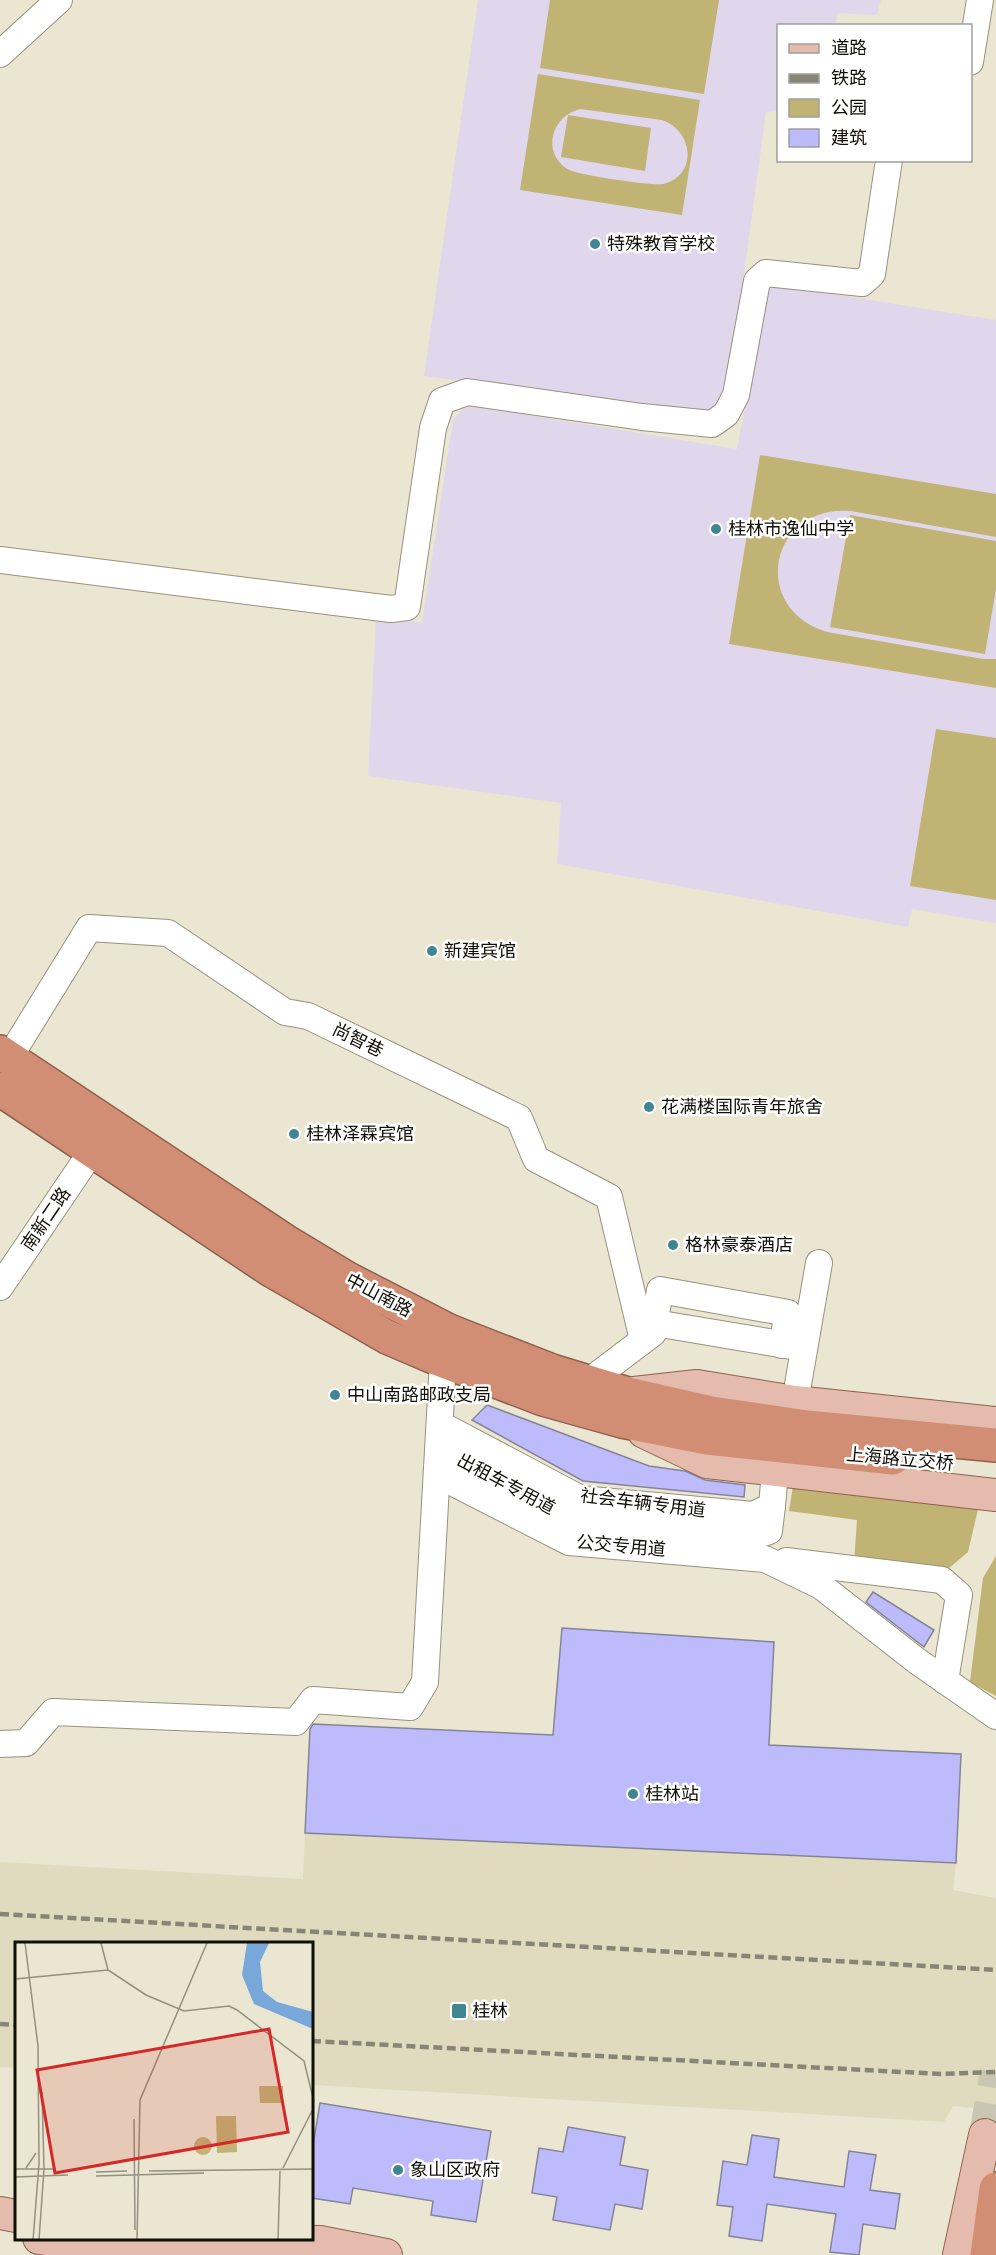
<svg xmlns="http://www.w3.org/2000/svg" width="996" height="2255" font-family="Arial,'Noto Sans SC',sans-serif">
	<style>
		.built { fill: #e0dbbe }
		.education { fill: #e0d7ec }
		.green { fill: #c0b374; fill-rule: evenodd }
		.building { fill: #bdbbfb; stroke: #848497; stroke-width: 1.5 }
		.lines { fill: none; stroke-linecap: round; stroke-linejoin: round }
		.major-tunnel { stroke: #c9c6b3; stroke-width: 32; stroke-dasharray: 32 16; stroke-linecap: butt }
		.minor-casing { stroke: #96927f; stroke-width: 28 }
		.major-casing { stroke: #8e614e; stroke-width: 34 }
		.highway-casing { stroke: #8e614e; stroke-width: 36 }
		.minor { stroke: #fff; stroke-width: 26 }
		.major { stroke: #e4bbac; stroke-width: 32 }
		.highway { stroke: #d28e74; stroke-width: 33 }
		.rail { stroke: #878576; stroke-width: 4.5; stroke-dasharray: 9 4.5; stroke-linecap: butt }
		.poi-dot { fill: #408692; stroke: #fff; stroke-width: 2 }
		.labels { text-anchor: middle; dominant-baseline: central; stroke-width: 5; stroke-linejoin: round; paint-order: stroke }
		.poi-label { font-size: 18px; fill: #0f0e07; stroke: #fff; text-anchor: start }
		.street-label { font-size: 18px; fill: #0f0e07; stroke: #fff }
		.inset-road { fill: none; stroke: #929080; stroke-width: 1.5 }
		.view { fill: #d62828; fill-opacity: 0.15; stroke: #d62828; stroke-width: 3 }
		.inset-edge { fill: none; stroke: #0f0e07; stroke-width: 3 }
	</style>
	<rect width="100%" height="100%" fill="#eae6d1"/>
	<polygon class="built" points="305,1833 956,1863 953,1890 996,1898 996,2110 953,2106 944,2122 312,2085 312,1943 16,1943 16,2068 0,2067 0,1862 303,1879"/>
	<g class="education">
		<polygon points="478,0 881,0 877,15 838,13 835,25 778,26 778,111 766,112 730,377 718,403 707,412 424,376"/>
		<polygon points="769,284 996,320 996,923 912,909 908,927 557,864 561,803 368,776 376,617 422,623 453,420 463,409 472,406 737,449"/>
	</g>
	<g class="green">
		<polygon points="550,0 719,0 704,94 540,68"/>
		<path d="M538 74 700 100 682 215 520 190ZM580 109 662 120C694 131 698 176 663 184 651 186 577 175 567 169 541 151 552 116 580 109Z"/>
		<polygon points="568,115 651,128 645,171 561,157"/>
		<path d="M760 455 996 494V537L851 511C769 504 749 609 827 632L983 659H996V688L729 644Z"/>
		<polygon points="850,515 996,541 996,589 985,654 830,627"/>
		<polygon points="936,729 996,738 996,900 910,886"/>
		<polygon points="794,1479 980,1501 968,1552 942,1574 854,1563 857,1520 789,1511"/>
		<polygon points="996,1556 996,1696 970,1682 983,1578"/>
	</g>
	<g class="building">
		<polygon points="487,1405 649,1466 685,1471 705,1480 745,1485 744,1497 583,1481 472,1420"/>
		<polygon points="873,1592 934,1630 924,1647 866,1602"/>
		<polygon points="562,1628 774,1642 769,1745 961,1754 956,1863 305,1833 310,1729 313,1724 553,1735"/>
		<polygon points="320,2103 491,2131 476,2222 431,2215 433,2201 353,2188 350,2204 312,2198 312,2152"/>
		<polygon points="568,2127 625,2137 620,2165 648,2170 642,2209 615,2204 610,2230 553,2220 557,2197 532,2193 539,2148 563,2152"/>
		<polygon points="752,2135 779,2139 774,2177 844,2187 849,2151 876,2155 870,2190 900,2194 895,2229 863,2224 859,2255 830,2252 836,2214 767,2204 762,2241 729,2236 733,2207 717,2205 723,2161 747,2165"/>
	</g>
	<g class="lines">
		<polyline class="major-tunnel" points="985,2135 996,2072"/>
		<g class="minor-casing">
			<g id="minor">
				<polyline points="0,54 59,0"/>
				<polyline points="970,62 980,0"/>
				<polyline points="0,560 391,609 407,607 433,428 442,401 467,392 642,417 712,424 726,414 736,395 757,281 766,273 862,283 872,274 889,160"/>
				<polyline points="9,1058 89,928 168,933 285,1012 308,1016 519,1118 536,1159 609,1197 643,1340"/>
				<polyline points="0,1287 92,1151"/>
				<polyline points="655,1323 804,1348"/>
				<polyline points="588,1382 653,1333 660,1290 788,1313 782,1345"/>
				<polyline points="795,1402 819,1263"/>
				<polyline points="447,1428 581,1499 753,1515 772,1506 775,1471"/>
				<polyline points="444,1451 574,1520 617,1527 755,1536 769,1531 772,1506"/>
				<polyline points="443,1457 442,1477 569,1542 765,1559 821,1586 917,1661 996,1716"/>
				<polyline points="786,1561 942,1580 959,1595 945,1681"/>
				<polyline points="0,1744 26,1743 53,1712 296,1722 313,1700 410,1707 425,1682 443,1361"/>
			</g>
		</g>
		<g class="major-casing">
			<g id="major">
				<polyline points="634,1393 697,1386 795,1402 996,1423"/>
				<polyline points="644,1432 707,1462 996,1495"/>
				<polyline points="0,2213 16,2216"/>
				<polyline points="39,2238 158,2255"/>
				<polyline points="156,2239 320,2242 386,2255"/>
				<polyline points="959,2255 985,2135"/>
			</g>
		</g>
		<g class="highway-casing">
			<g id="highway">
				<polyline points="0,1052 288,1243 346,1278 449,1331 552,1371 588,1382 628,1394 712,1413 807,1427 996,1445"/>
				<polyline points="0,1089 271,1270 387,1337 436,1358 543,1399 622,1421 707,1438 893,1458"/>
				<polyline points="987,2255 996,2189"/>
			</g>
		</g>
		<use href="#minor" class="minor"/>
		<use href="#major" class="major"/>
		<use href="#highway" class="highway"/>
		<g class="rail">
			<polyline points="0,1914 996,1970"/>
			<polyline points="0,2024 16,2025"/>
			<polyline points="312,2041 941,2074 996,2072"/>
		</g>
	</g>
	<g class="poi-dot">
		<circle cx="595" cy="244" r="6"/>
		<circle cx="716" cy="529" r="6"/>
		<circle cx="432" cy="951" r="6"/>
		<circle cx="649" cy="1107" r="6"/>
		<circle cx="294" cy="1134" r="6"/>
		<circle cx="673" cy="1245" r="6"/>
		<circle cx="335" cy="1395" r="6"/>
		<circle cx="633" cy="1794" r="6"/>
		<rect x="451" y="2003" width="16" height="16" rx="3"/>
		<circle cx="398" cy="2170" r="6"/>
	</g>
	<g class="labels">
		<g class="poi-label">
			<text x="607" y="244">特殊教育学校</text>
			<text x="728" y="529">桂林市逸仙中学</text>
			<text x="444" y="951">新建宾馆</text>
			<text x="661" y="1107">花满楼国际青年旅舍</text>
			<text x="306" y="1134">桂林泽霖宾馆</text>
			<text x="685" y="1245">格林豪泰酒店</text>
			<text x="347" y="1395">中山南路邮政支局</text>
			<text x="645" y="1794">桂林站</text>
			<text x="472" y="2011">桂林</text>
			<text x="410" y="2170">象山区政府</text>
		</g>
		<g class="street-label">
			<text transform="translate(358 1040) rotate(26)">尚智巷</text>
			<text transform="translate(46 1219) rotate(-56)">南新二路</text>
			<text transform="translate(379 1295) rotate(28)">中山南路</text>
			<text transform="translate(900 1459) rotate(5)">上海路立交桥</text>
			<text transform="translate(506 1484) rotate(28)">出租车专用道</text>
			<text transform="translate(643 1503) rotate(7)">社会车辆专用道</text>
			<text transform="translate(621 1546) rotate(5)">公交专用道</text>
		</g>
	</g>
	<g transform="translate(15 1942)">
		<rect width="298" height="298" fill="#eae6d1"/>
		<path d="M244 144H268V161H245ZM201 174H221L222 210 202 211ZM179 204a9 9 0 1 1 18 0a9 9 0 1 1-18 0Z" fill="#c0b374"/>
		<path d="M232 1H254L245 20 248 49 262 60 298 70V87L239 62 227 33Z" fill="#77a8d9"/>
		<path class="inset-road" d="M10 1 23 104 24 222 18 298M86 1 93 28 131 53 169 69 214 64 222 68 289 119 299 160M0 37 93 28M119 177 120 288M11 226 21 211M268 226 299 165M0 227H41M134 229 299 227M81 230 112 229M81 234 189 231M0 235 53 233M24 298 29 227 27 150M122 298 125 158 192 1M263 298 265 229"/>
		<path class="view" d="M254 87 273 190 40 231 22 128Z"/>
		<rect width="298" height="298" class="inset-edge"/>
	</g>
	<rect x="777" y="24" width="195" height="138" fill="#ffffff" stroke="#9f9f9c" stroke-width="1.5"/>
	<rect x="789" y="44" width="30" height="9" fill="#e4bbac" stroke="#9f9f9c" stroke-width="1.5"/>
	<text x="831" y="54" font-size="18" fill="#0f0e07">道路</text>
	<rect x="789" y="74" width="30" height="9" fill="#878576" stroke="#9f9f9c" stroke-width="1.5"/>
	<text x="831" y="84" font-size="18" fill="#0f0e07">铁路</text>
	<rect x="789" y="99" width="30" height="18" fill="#c0b374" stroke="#9f9f9c" stroke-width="1.5"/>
	<text x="831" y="114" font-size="18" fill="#0f0e07">公园</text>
	<rect x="789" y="129" width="30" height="18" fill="#bdbbfb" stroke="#9f9f9c" stroke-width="1.5"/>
	<text x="831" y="144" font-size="18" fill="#0f0e07">建筑</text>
</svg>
